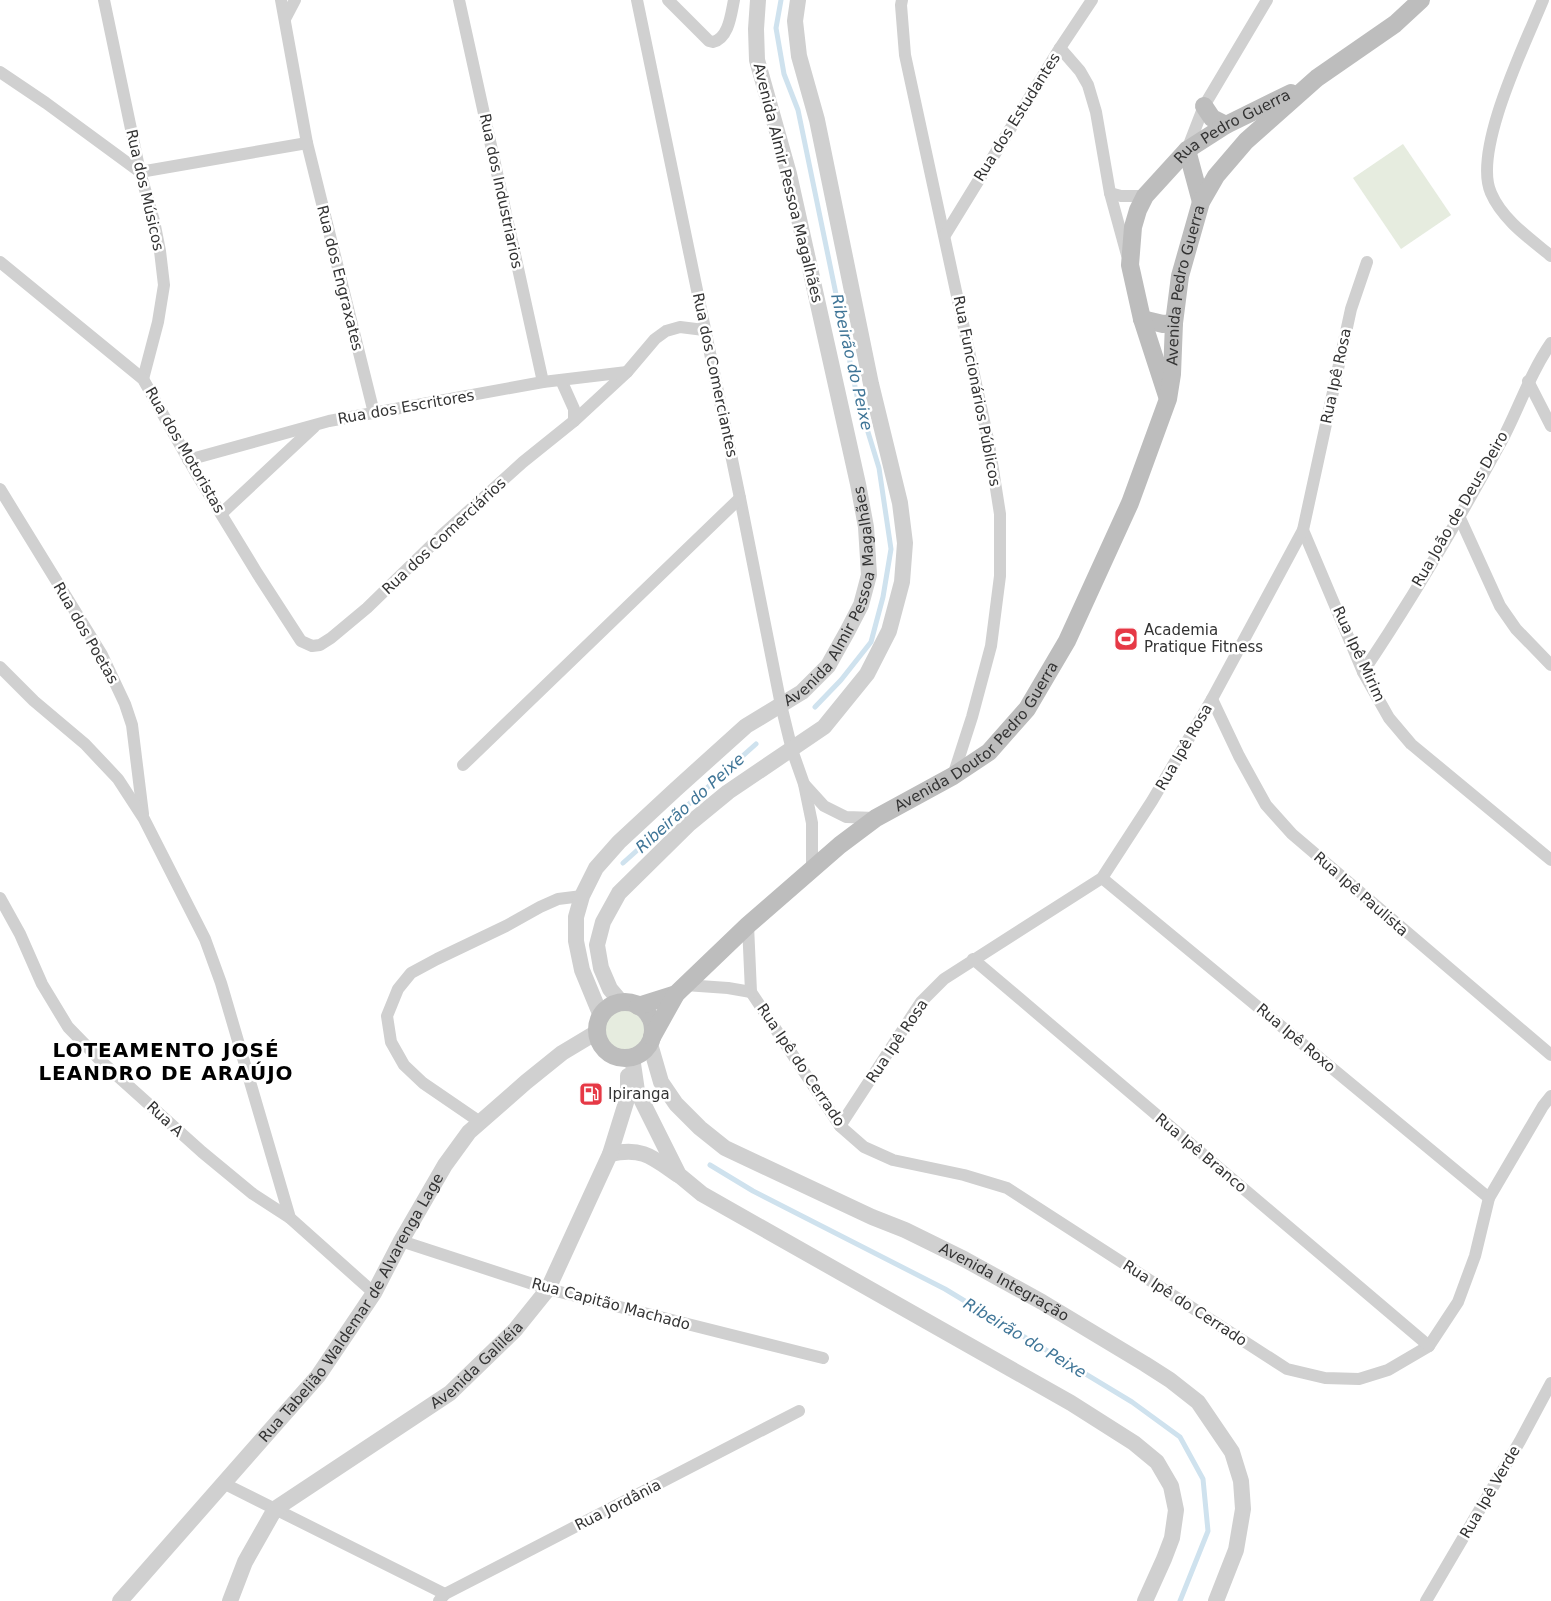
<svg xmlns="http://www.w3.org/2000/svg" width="1551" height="1601" font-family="'DejaVu Sans',sans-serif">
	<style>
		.green { fill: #e6ecdf }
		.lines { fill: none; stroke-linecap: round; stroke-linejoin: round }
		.stream { stroke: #cfe2ee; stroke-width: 5 }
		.minor { stroke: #d0d0d0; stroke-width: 12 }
		.tertiary { stroke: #d0d0d0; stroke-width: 16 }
		.secondary { stroke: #bdbdbd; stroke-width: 18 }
		.labels { text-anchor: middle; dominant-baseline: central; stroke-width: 5; stroke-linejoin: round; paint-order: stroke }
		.street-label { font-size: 15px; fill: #333; stroke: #fff }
		.poi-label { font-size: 15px; fill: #333; stroke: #fff; text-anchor: start }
		.water-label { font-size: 16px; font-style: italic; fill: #3f7597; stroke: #fff }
		.district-label { font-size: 20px; font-weight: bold; letter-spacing: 1px; fill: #000; stroke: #fff }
	</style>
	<rect width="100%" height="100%" fill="#fff"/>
	<g class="green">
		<polygon points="1403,144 1451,215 1401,249 1353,178"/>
		<circle cx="623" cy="1032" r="22"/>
	</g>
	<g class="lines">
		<g class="stream">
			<polyline points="781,0 776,28 784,74 798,110 857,396 879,468 891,549 883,597 871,642 841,680 815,707"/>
			<polyline points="623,863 756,744"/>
			<polyline points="710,1165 753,1191 945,1289 1132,1402 1180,1437 1203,1479 1208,1531 1180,1601"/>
		</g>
		<g class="minor">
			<polyline points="104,0 140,172 154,221 160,251 164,285 158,322 143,379"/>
			<polyline points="281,0 307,143 374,413"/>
			<polyline points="459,0 543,382"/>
			<polyline points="637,0 740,498 781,705 792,750 804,784 812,823 812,870"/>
			<path d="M668 0 709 41 713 42C729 38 731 14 734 0"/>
			<polyline points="902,0 901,5 905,55 989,444 1000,514 1000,576 991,646 972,717 953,776"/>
			<path d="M1543 0C1526 42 1472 151 1491 193 1502 219 1529 238 1551 256"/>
			<polyline points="285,19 295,0"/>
			<polyline points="1060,48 1080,71 1088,85 1096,112 1110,193 1127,255"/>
			<polyline points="0,72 46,103 140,172"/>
			<polyline points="1187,150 1204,106 1267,0"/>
			<polyline points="140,172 307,143"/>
			<polyline points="1110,193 1121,196 1145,196"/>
			<polyline points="945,235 1060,48 1092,0"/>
			<polyline points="0,262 143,379 196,473 257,573 301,641 312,646 320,645 331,638 367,608 442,535 523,462 574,421 627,372 655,339 666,331 680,327 704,330"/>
			<polyline points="561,380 574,409 574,421"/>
			<polyline points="1528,381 1551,426"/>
			<polyline points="188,460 329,421 543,382 627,372"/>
			<polyline points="0,489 102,655 125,704 132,725 143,814"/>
			<polyline points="222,513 314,427"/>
			<polyline points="1459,516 1500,606 1516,629 1551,665"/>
			<polyline points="1303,530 1363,672 1389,718 1411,744 1551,860"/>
			<polyline points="0,667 34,701 85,744 118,779 144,819 205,939 221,983 290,1218 374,1293"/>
			<path d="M1363 672C1412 599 1458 521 1500 444 1518 411 1529 375 1551 343"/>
			<polyline points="1212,699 1239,756 1266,805 1292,834 1551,1055"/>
			<polyline points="463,765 740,498"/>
			<polyline points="804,784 824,806 846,817 876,818"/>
			<polyline points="1102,878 1489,1198"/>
			<polyline points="0,898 20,934 42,984 68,1027 103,1063 202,1152 253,1194 290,1218"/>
			<polyline points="748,925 751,992 840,1126 864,1147 893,1160 964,1175 1007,1188 1287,1369 1325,1378 1359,1379 1388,1370 1429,1346 1458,1302 1475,1256 1489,1198 1543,1106 1551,1096"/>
			<polyline points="973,959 1429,1346"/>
			<polyline points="685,985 728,988 751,992"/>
			<polyline points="480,1122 423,1083 404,1065 391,1042 387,1016 398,989 411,973 437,959 506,926 540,907 558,899 582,896"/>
			<polyline points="840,1126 921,1002 944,979 1102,878 1152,801 1212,699 1303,530 1351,309 1367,262"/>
			<polyline points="401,1241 548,1289 823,1358"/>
			<polyline points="223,1483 445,1594"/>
			<polyline points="439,1601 445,1594 799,1411"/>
			<polyline points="1426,1601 1520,1441 1551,1383"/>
		</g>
		<g class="tertiary">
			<polyline points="621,1002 610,989 601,968 597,945 603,922 619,893 689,824 728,792 824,727 867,674 889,631 902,582 905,543 900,503 871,384 817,120 799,56 795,21 798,0"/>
			<path id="s1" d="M601 1016 582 970 576 941V917L582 896 596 868 619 842 675 790 746 726 802 692 828 666 847 632 861 605 869 575 866 527 858 484 789 174 757 60 756 29 758 0"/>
			<path id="s2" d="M650 1044 661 1082 676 1104 700 1128 725 1148 872 1217 905 1230 964 1259 1042 1302 1145 1364 1170 1380 1198 1402 1232 1452 1241 1481 1243 1509 1236 1550 1216 1601"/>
			<polyline points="632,1057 637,1091 679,1175 702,1194 1071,1403 1134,1443 1157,1462 1171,1486 1176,1510 1172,1538 1164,1559 1145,1601"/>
			<path d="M610 1154C643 1147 652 1157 678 1175"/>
			<path id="s3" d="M120 1601 318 1376 374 1293 401 1241 445 1165 469 1132 526 1082 562 1053 597 1032"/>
			<path id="s4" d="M230 1601 245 1562 275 1509 450 1393 515 1330 548 1289 610 1154 628 1096V1076"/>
		</g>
		<g class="secondary">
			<polyline points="1204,106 1212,118 1226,125"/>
			<polyline points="1187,150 1201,202"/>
			<polyline points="1142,319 1163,324 1174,323"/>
			<path id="s5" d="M1167 396 1142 319 1130 265 1133 227 1138 210 1145 196 1187 150 1226 125 1291 93"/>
			<circle cx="625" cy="1030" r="28"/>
			<polyline points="638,1006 676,994"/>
			<path id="s6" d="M652 1037 676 994 748 925 840 845 876 818 953 776 989 752 1027 709 1067 641 1130 503 1168 399 1172 374 1174 323 1180 276 1201 202 1216 176 1246 141 1317 78 1395 24 1421 0"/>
		</g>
	</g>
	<defs>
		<g id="stadium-square" transform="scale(1.25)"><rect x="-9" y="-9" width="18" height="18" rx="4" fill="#e63946" stroke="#fff"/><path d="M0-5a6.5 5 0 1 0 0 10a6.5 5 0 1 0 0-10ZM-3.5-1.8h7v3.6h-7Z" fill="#fff"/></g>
		<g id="fuel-square" transform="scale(1.25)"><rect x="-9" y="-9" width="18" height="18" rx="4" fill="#e63946" stroke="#fff"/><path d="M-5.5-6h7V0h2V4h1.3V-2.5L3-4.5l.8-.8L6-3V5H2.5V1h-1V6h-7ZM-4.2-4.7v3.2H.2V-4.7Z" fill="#fff"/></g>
	</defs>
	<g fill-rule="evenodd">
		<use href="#stadium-square" x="1126" y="639"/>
		<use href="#fuel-square" x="591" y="1094"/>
	</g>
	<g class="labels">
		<g class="street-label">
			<text transform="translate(1017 117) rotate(-58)">Rua dos Estudantes</text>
			<text stroke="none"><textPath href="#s5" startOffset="321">Rua Pedro Guerra</textPath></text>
			<text transform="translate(788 183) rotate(76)">Avenida Almir Pessoa Magalhães</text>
			<text transform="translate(145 190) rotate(77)">Rua dos Músicos</text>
			<text transform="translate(501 191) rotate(78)">Rua dos Industriarios</text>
			<text transform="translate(340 278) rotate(76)">Rua dos Engraxates</text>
			<text stroke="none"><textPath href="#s6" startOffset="961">Avenida Pedro Guerra</textPath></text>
			<text transform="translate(715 375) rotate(78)">Rua dos Comerciantes</text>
			<text transform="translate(1336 376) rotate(-78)">Rua Ipê Rosa</text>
			<text transform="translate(977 391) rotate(79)">Rua Funcionários Públicos</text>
			<text transform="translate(406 407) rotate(-10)">Rua dos Escritores</text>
			<text transform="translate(185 450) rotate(60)">Rua dos Motoristas</text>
			<text transform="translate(1460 509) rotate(-60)">Rua João de Deus Deiro</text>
			<text transform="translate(444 536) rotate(-43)">Rua dos Comerciários</text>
			<text stroke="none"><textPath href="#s1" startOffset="532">Avenida Almir Pessoa Magalhães</textPath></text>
			<text transform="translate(86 633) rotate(60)">Rua dos Poetas</text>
			<text transform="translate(1359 654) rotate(65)">Rua Ipê Mirim</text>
			<text stroke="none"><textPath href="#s6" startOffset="448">Avenida Doutor Pedro Guerra</textPath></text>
			<text transform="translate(1184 747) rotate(-60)">Rua Ipê Rosa</text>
			<text transform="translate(1361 894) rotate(41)">Rua Ipê Paulista</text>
			<text transform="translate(1296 1038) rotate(40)">Rua Ipê Roxo</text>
			<text transform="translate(897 1041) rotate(-56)">Rua Ipê Rosa</text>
			<text transform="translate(801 1065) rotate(56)">Rua Ipê do Cerrado</text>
			<text transform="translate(165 1119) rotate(43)">Rua A</text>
			<text transform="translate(1201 1153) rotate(40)">Rua Ipê Branco</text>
			<text stroke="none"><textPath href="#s2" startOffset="442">Avenida Integração</textPath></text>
			<text transform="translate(1185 1303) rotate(33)">Rua Ipê do Cerrado</text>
			<text transform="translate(611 1304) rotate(15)">Rua Capitão Machado</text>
			<text stroke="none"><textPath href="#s3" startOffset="375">Rua Tabelião Waldemar de Alvarenga Lage</textPath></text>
			<text stroke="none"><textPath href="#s4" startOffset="351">Avenida Galiléia</textPath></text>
			<text transform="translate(1490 1492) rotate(-60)">Rua Ipê Verde</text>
			<text transform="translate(618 1505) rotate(-27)">Rua Jordânia</text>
		</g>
		<g class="poi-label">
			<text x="1144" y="630">Academia<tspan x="1144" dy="17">Pratique Fitness</tspan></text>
			<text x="608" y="1094">Ipiranga</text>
		</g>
		<g class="water-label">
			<text transform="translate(852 362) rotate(77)">Ribeirão do Peixe</text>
			<text transform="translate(690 803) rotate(-42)">Ribeirão do Peixe</text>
			<text transform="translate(1025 1338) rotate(31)">Ribeirão do Peixe</text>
		</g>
		<g class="district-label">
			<text x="166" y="1050">LOTEAMENTO JOSÉ<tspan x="166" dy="23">LEANDRO DE ARAÚJO</tspan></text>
		</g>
	</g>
</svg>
